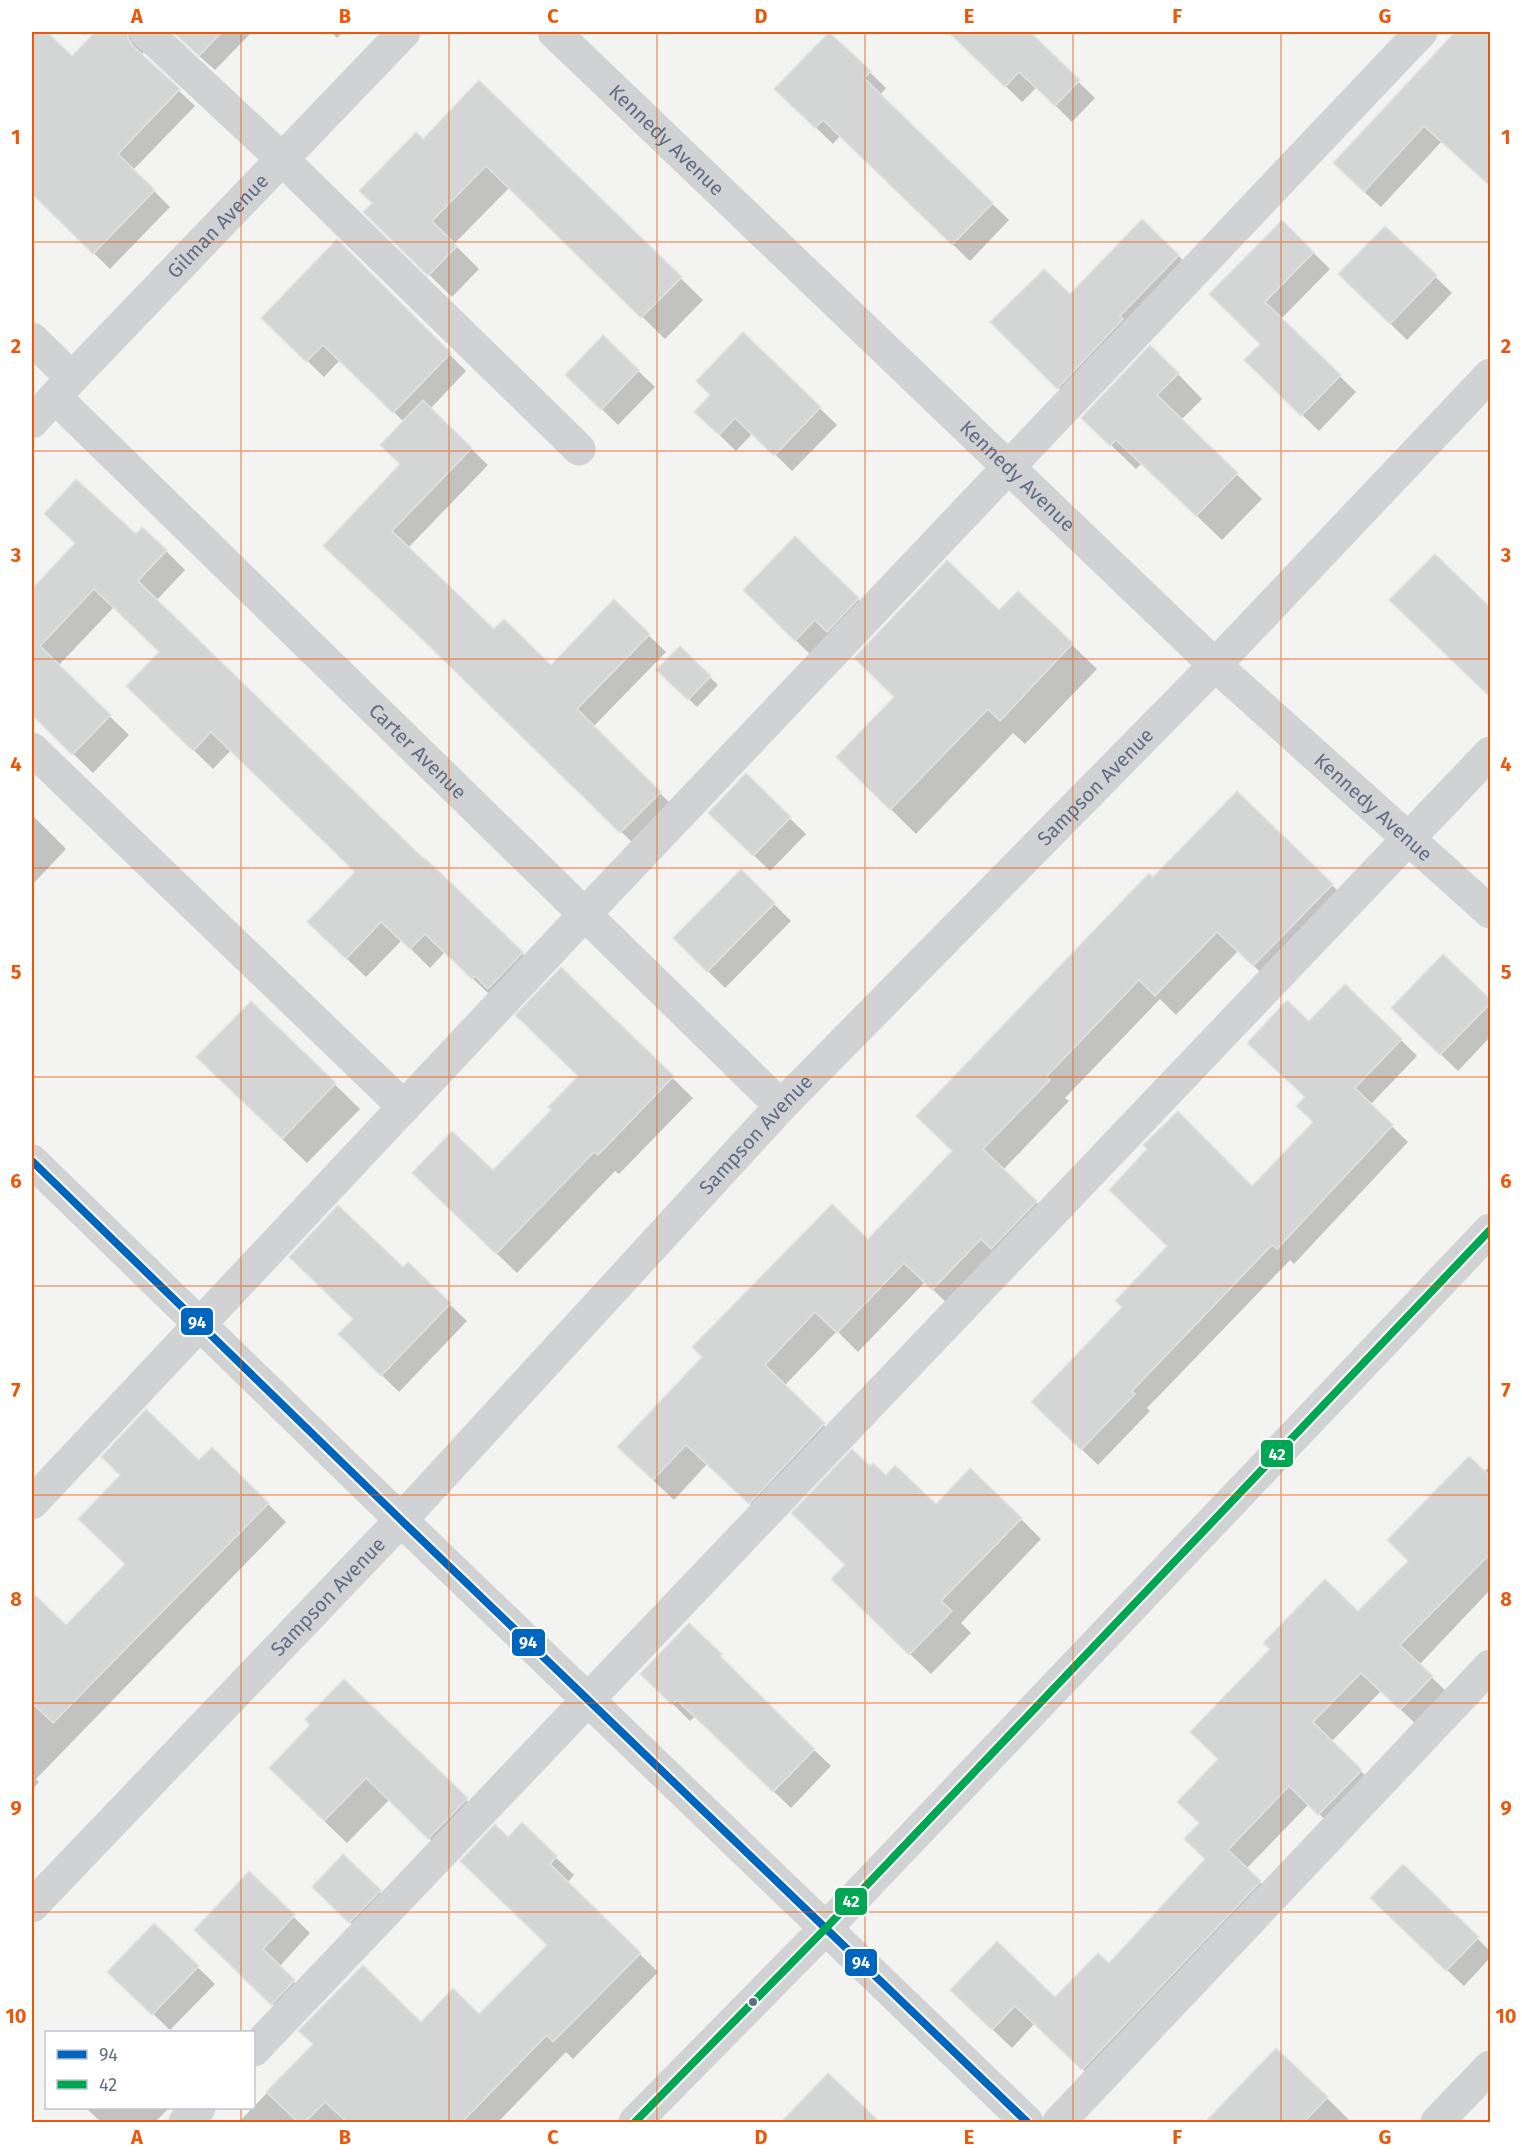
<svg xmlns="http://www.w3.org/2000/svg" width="1522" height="2154" font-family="'Fira Sans',sans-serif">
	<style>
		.shadow { fill: #0003 }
		.building { fill: #d4d5d5; stroke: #e2e3e2; stroke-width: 1.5 }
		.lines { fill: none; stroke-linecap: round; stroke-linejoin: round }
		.minor { stroke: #d1d2d3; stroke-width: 33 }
		.bus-1-casing { stroke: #fff; stroke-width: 12 }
		.bus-2-casing { stroke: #fff; stroke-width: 12 }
		.bus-1 { stroke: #0065bd; stroke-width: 8 }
		.bus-2 { stroke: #00a651; stroke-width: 8 }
		.grid { fill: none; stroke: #e8590c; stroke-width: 1.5; stroke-opacity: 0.55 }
		.bus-dot { fill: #616c85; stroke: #fff; stroke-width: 2 }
		.labels { text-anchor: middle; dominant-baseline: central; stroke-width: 6; stroke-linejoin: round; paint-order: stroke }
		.street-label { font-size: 20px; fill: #616c85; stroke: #fff }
		.line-badge { stroke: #fff; stroke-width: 2 }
		.badge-label { font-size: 16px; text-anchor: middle; font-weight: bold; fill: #fff }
		.neatline { fill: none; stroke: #e8590c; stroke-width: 2 }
		.grid-label { font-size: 20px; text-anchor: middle; font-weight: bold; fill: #e8590c }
	</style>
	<rect width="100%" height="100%" fill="#f3f4f2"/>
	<g class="shadow">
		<polygon points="32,32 45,32 72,58 97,32 154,32 143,44 143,54 147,61 195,106 133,170 170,207 110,269 51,211 55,206 32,184"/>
		<polygon points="172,32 247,32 250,34 215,70"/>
		<polygon points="331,32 343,32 337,38"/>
		<polygon points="969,32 1027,32 1095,98 1072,122 1037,87 1022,102 960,41"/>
		<polygon points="1457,32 1490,32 1490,186 1442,141 1381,207 1351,180 1424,66"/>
		<polygon points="830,33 886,88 880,95 1009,220 970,261 840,136 833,144 776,89"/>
		<polygon points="479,82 703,300 665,339 510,187 454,244 479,269 452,297 365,212"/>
		<polygon points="1143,221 1195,272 1075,404 993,322 1070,296"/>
		<polygon points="1282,222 1330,269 1281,319 1356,392 1319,431 1263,377 1262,344 1211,294"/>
		<polygon points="1385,228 1452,293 1407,340 1357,291"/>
		<polygon points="337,241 466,371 430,409 488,465 408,548 494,631 551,667 614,602 666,652 593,727 676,809 638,848 441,656 342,563 402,464 404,422 340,360 324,377 263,318"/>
		<polygon points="743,334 837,425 792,471 753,433 736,451 696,412 712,395"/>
		<polygon points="603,337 655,387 618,425 567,375"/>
		<polygon points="1178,374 1202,399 1181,420 1262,499 1222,540 1142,463 1136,469 1108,442"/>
		<polygon points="136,536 166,551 185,570 156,601 542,973 492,997 445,952 430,968 402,940 366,977 328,941 357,872 231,750 213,769 147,705 161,652 114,607 58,666 129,735 93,773 32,714 32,591 77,544"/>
		<polygon points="1018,593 1097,669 1025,744 1013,733 916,834 838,757 896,697 1000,612"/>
		<polygon points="858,599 875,615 813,657 761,607"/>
		<polygon points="680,648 718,685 697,707 659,670"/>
		<polygon points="746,776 806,834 770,871 710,813"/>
		<polygon points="32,815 66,849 32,885"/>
		<polygon points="741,871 791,921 725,988 675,938"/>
		<polygon points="1153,879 1332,885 1352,905 1274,985 1238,951 1176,1015 1160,999 1065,1098 1069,1101 1003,1170 1056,1222 953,1309 925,1282 858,1352 837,1331 784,1386 844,1445 770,1523 707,1464 674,1500 639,1467 868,1241 954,1151"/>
		<polygon points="561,969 693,1098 619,1174 615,1171 517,1273 434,1193 493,1172 553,1110 579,1076"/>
		<polygon points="1490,1002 1490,1037 1458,1071 1410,1024"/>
		<polygon points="251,1003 360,1109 307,1163 223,1082"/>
		<polygon points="1309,1023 1401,1040 1417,1056 1370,1105 1408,1142 1294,1264 1290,1260 1147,1408 1150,1411 1098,1465 1033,1402 1252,1188 1315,1123 1306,1098"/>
		<polygon points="408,1264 467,1321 399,1392 340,1334"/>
		<polygon points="199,1462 268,1504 286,1522 36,1779 39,1782 32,1790 32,1594 66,1627 126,1565"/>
		<polygon points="1490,1465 1490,1590 1419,1665 1451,1696 1420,1728 1381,1691 1331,1742 1380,1790 1338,1832 1309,1804 1246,1869 1279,1901 1102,2088 1035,2023 1012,2048 971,2009 1055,1999 1110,1965 1207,1860 1200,1823 1358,1613 1410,1561"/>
		<polygon points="870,1468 936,1506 1021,1519 1041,1539 961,1623 971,1633 931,1674 853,1600 847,1565"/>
		<polygon points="689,1625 737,1672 735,1674 831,1766 791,1808 695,1716 690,1721 642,1674"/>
		<polygon points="344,1681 489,1822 452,1860 389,1800 347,1843 293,1791 312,1725"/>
		<polygon points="522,1825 574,1875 567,1883 658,1972 573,2059 566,2052 498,2122 239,2122 314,2044 421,2024 479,2016 549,1945 508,1839"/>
		<polygon points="343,1856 396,1908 367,1939 314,1887"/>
		<polygon points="1403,1866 1490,1951 1490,1958 1464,1986 1389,1915"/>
		<polygon points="249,1873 310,1933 279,1967 310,1998 289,2020 212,1947"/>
		<polygon points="154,1925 215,1984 170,2030 109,1972"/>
		<polygon points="1276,2050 1327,2098 1351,2122 1207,2122"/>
		<polygon points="828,2076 877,2122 783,2122"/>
		<polygon points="86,2108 167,2108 168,2109 155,2122 101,2122"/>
	</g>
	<g class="building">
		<polygon points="32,32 47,32 72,56 95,32 128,32 128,38 133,46 180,89 118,154 155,190 93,254 32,194"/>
		<polygon points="173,32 222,32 199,56"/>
		<polygon points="829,32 871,71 864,78 993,203 952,245 823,120 815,128 774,89"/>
		<polygon points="948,32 1030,32 1080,80 1055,106 1019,72 1005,87"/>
		<polygon points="1455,32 1491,32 1491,187 1424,126 1364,192 1333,163"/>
		<polygon points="479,80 682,277 641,318 486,166 432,221 457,246 428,276 363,212 372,203 359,191 416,132 423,139"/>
		<polygon points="1142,219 1179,255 1120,316 1123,319 1057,389 990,322 1044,269 1070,294"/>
		<polygon points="1282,220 1314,252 1265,302 1341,375 1301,416 1244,360 1260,344 1209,294"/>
		<polygon points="1385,226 1437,275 1390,324 1338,274"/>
		<polygon points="337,239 451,353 393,413 323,345 306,362 261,318"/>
		<polygon points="743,332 821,407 774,456 735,418 719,435 694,412 710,395 696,381"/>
		<polygon points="603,335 639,370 601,410 565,375"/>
		<polygon points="1150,345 1179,373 1157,395 1238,473 1196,516 1116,440 1110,446 1081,418"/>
		<polygon points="423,400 472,448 392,531 494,629 504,619 551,665 614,599 650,634 577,709 661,792 620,833 422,639 323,546 400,464 380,445"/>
		<polygon points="76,479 136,534 142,527 167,550 138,581 424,859 425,858 523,952 488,989 475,976 472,979 425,934 410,949 381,922 346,959 307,922 355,872 211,732 193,751 126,686 159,652 94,589 40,646 111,715 72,755 32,715 32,589 75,543 44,514"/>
		<polygon points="795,536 859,598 827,632 815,620 795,641 743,590"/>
		<polygon points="1435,554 1491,608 1491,698 1389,600"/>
		<polygon points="947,560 999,610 1018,591 1073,643 1000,721 988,709 890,810 836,757 894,697 854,658"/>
		<polygon points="680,646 711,676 688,700 656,670"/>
		<polygon points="746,773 791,817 753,856 708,813"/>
		<polygon points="1237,791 1333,884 1253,966 1217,932 1155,996 1139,980 1046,1077 1050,1080 983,1149 1037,1201 991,1249 981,1239 932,1290 904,1263 837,1333 815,1312 765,1365 825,1423 749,1504 686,1445 653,1480 617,1447 702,1357 692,1347 832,1204 868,1239 952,1151 916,1116 1149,873 1153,877"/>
		<polygon points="741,869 775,903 707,972 673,938"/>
		<polygon points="1443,954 1491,1000 1491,1003 1440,1055 1391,1008"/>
		<polygon points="561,967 674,1076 598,1155 594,1152 496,1254 412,1173 452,1131 493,1170 551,1110 548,1107 578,1076 515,1015"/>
		<polygon points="1345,984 1402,1039 1355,1088 1393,1125 1277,1249 1272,1245 1132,1391 1135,1394 1081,1450 1031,1402 1122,1307 1115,1301 1167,1246 1109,1190 1147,1149 1143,1145 1178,1111 1252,1186 1313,1122 1296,1106 1305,1097 1247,1043 1287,1000 1309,1021"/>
		<polygon points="251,1001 336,1083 282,1139 196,1057"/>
		<polygon points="338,1205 403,1267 408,1262 451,1303 381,1376 338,1334 353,1319 289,1257"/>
		<polygon points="146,1409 199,1460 212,1447 269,1503 53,1723 32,1703 32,1592 66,1625 125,1564 78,1519 120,1475 101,1457"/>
		<polygon points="852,1449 870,1466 873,1463 886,1475 895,1465 936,1504 970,1468 1022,1518 941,1601 952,1611 909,1655 831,1579 845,1565 791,1513"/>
		<polygon points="1469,1456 1491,1477 1491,1553 1400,1645 1433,1676 1400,1710 1361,1673 1313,1722 1362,1770 1318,1815 1289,1786 1228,1850 1261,1881 1082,2070 1015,2006 992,2030 950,1990 997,1941 1055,1997 1098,1953 1109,1963 1205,1859 1184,1839 1199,1823 1177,1802 1218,1759 1190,1732 1270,1649 1263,1643 1325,1579 1358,1611 1408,1561 1387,1540"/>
		<polygon points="689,1623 722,1654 720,1656 815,1749 773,1792 677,1700 672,1705 640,1674"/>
		<polygon points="344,1679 468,1798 428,1839 366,1778 324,1821 269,1768 310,1725 305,1719"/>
		<polygon points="522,1822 557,1856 550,1864 641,1953 553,2042 547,2035 462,2122 347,2122 325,2102 305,2122 298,2122 266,2092 313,2044 298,2031 363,1965 421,2022 453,1988 479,2014 547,1945 460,1861 495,1824 508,1837"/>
		<polygon points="343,1854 381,1890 349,1923 312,1887"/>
		<polygon points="1403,1864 1479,1937 1446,1971 1370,1898"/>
		<polygon points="249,1871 295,1915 263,1949 295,1980 271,2005 194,1930"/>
		<polygon points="154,1923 199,1966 152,2015 107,1972"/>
		<polygon points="1276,2048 1328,2097 1304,2122 1205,2122"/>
		<polygon points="828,2073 880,2122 781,2122"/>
	</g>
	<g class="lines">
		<g class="minor">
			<polyline points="146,32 282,159 579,449"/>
			<path id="s1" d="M554 32 1215 665 1490 912"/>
			<polyline points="32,339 72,378"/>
			<path id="s2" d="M55 397 781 1106"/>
			<path id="s3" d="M32 422 72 378 404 32"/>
			<polyline points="32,749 404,1107"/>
			<polyline points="32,1161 401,1520 1027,2122"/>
			<polyline points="32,1503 585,914 1421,32"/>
			<path id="s4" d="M32 1906 401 1520 781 1106 1215 665 1490 375"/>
			<polyline points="254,2050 1490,753"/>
			<polyline points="185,2122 199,2108"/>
			<polyline points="635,2122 825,1929 1490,1230"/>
			<polyline points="1059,2122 1490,1666"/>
			<polyline points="1437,2122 1490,2067"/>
		</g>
		<g class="bus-1-casing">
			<polyline id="bus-1" points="32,1161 401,1520 1027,2122"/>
		</g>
		<g class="bus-2-casing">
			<polyline id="bus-2" points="635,2122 825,1929 1490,1230"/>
		</g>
		<use href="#bus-1" class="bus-1"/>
		<use href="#bus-2" class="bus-2"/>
	</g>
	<path class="grid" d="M241 32V2032M449 32V2122M657 32V2122M865 32V2122M1073 32V2122M1281 32V2122M32 242H1490M32 451H1490M32 659H1490M32 868H1490M32 1077H1490M32 1286H1490M32 1495H1490M32 1703H1490M32 1912H1490M241 2108V2122"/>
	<circle class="bus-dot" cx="753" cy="2002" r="5"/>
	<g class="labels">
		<g class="street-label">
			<text stroke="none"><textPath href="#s1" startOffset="156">Kennedy Avenue</textPath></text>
			<text stroke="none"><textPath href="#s3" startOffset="270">Gilman Avenue</textPath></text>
			<text stroke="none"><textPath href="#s1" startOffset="642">Kennedy Avenue</textPath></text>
			<text stroke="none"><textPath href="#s2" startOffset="507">Carter Avenue</textPath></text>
			<text stroke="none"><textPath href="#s4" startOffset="1544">Sampson Avenue</textPath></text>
			<text stroke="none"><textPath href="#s1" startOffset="1128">Kennedy Avenue</textPath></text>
			<text stroke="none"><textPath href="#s4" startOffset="1058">Sampson Avenue</textPath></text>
			<text stroke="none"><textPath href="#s4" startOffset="428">Sampson Avenue</textPath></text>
		</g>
	</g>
	<g class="line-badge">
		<rect x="180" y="1307" width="34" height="29" rx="6" fill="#0065bd"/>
		<rect x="1260" y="1439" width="34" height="29" rx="6" fill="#00a651"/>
		<rect x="511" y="1628" width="35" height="29" rx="6" fill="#0065bd"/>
		<rect x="834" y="1887" width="34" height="29" rx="6" fill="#00a651"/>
		<rect x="844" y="1948" width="34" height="29" rx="6" fill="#0065bd"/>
	</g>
	<g class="badge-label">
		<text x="197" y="1328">94</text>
		<text x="1277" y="1460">42</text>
		<text x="528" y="1648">94</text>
		<text x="851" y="1907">42</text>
		<text x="861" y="1968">94</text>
	</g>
	<rect width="1522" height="2154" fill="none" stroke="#ffffff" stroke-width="66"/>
	<rect x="45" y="2031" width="210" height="78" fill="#ffffff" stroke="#c0c4ce" stroke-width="1.5"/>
	<rect x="57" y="2050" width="30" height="9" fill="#0065bd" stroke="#c0c4ce" stroke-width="1.5"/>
	<text x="99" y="2061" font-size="18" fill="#616c85">94</text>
	<rect x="57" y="2080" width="30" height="9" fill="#00a651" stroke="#c0c4ce" stroke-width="1.5"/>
	<text x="99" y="2091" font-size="18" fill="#616c85">42</text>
	<rect x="33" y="33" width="1456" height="2088" class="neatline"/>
	<g class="grid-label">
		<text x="137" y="23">A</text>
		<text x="345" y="23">B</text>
		<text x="553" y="23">C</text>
		<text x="761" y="23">D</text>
		<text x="969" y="23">E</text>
		<text x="1177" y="23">F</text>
		<text x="1385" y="23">G</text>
		<text x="16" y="144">1</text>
		<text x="1506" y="144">1</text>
		<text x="16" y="353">2</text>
		<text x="1506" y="353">2</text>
		<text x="16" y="562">3</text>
		<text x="1506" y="562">3</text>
		<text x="16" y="771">4</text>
		<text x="1506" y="771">4</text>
		<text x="16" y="979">5</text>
		<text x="1506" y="979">5</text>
		<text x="16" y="1188">6</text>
		<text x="1506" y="1188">6</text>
		<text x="16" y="1397">7</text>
		<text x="1506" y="1397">7</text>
		<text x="16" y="1606">8</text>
		<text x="1506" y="1606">8</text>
		<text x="16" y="1815">9</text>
		<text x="1506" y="1815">9</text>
		<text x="16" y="2023">10</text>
		<text x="1506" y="2023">10</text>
		<text x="137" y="2144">A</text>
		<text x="345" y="2144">B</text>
		<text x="553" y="2144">C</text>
		<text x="761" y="2144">D</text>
		<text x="969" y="2144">E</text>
		<text x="1177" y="2144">F</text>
		<text x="1385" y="2144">G</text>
	</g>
</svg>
